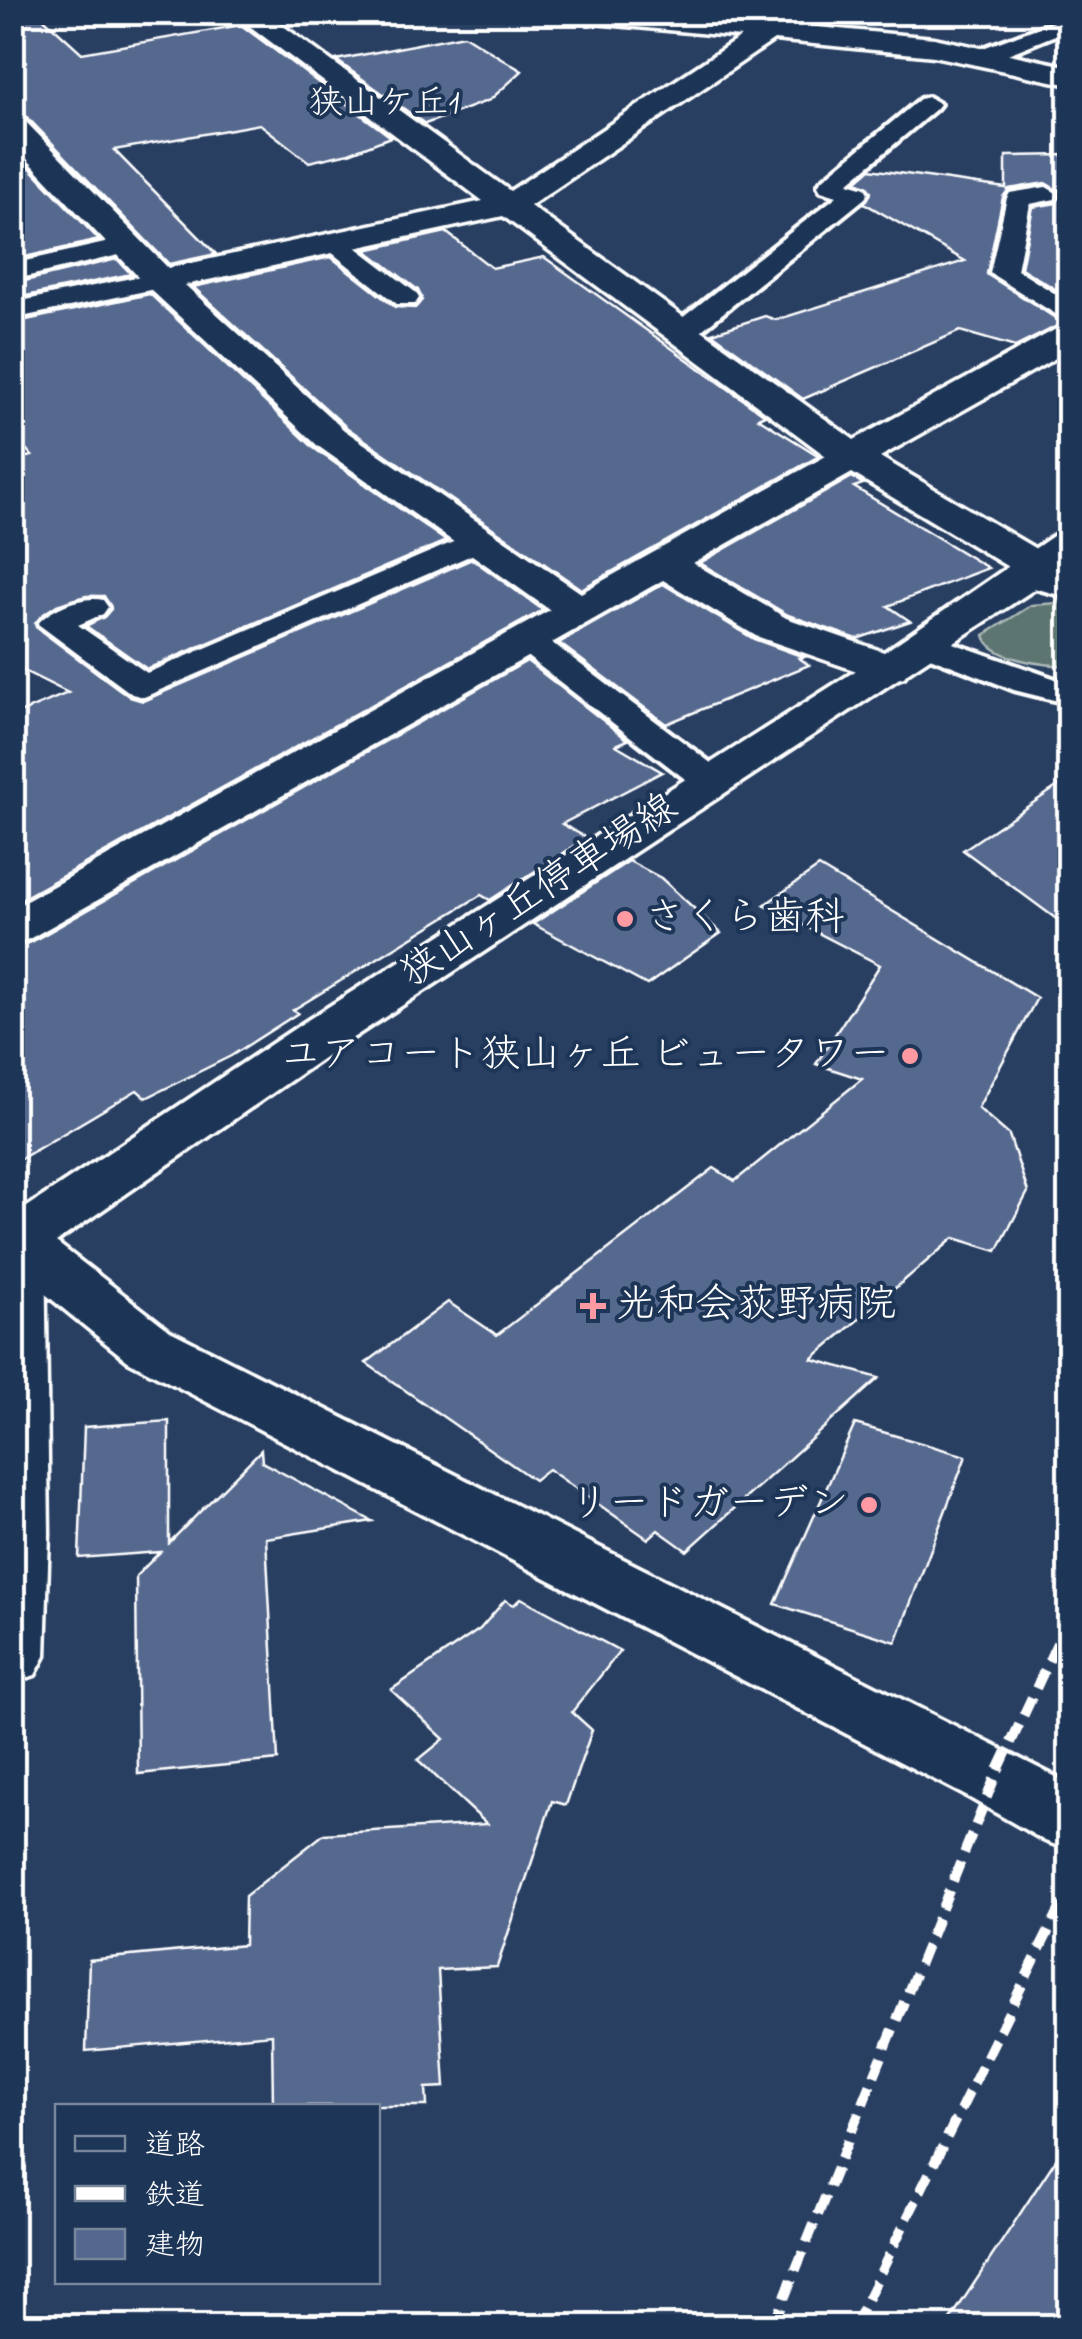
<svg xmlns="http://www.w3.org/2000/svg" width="1082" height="2339" font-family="'Indie Flower','Klee One',sans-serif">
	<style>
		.green { fill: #5d7470; stroke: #aebab8; stroke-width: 2.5 }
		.building { fill: #54678e; stroke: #fff; stroke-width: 2.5 }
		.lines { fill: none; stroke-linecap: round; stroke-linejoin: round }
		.lane-casing { stroke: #fff; stroke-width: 8 }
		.street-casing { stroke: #fff; stroke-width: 7 }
		.secondary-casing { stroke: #fff; stroke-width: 7 }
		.lane { fill: #1d3557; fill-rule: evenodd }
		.street { fill: #1d3557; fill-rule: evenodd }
		.secondary { fill: #1d3557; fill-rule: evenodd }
		.rail { stroke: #fff; stroke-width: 10; stroke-dasharray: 20 10; stroke-linecap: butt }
		.poi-dot { fill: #ff9aa2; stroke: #1d3557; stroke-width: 4 }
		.labels { text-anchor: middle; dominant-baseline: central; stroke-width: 8; stroke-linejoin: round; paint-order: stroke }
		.far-neighbourhood-label { font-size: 35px; fill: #fff; stroke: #1d3557 }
		.street-label { font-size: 40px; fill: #fff; stroke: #1d3557 }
		.poi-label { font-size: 40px; fill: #fff; stroke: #1d3557; text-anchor: start }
	</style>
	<rect width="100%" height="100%" fill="#283f62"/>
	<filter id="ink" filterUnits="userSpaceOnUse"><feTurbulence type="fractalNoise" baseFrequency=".01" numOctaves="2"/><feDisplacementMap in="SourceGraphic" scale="20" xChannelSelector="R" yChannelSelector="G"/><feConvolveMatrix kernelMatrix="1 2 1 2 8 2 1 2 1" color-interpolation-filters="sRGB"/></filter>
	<g filter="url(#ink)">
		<path class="green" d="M1058 603 1069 606V665C1048 667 989 659 984 635L1032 605Z"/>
		<g class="building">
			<polygon points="12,12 37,12 82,53 241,25 391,137 349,153 309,162 260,124 114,150 216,254 169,264 26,116 12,112"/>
			<polygon points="464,35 522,71 490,100 425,124 336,60"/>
			<polygon points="12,149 99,240 12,260"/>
			<polygon points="1070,155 1070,298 1021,268 1033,207 1056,203 1062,193 1045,183 1009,189 1003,197 987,274 1063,323 1015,347 960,331 803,399 712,333 765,316 776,320 965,261 864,203 871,191 856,181 870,169 1006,188 1006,156"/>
			<polygon points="446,232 492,268 544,257 765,415 758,418 819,456 581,589 346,427 193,287 331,257 395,307 415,308 422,300 418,290 366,250"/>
			<polygon points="117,259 131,274 12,299 12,284"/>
			<polygon points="150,294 315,449 446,541 147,669 86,626 104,617 111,609 104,596 86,596 57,605 41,616 36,627 130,697 143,701 472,559 543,610 12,904 12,716 68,693 12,665 12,460 32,456 12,433 12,323"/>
			<polygon points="852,477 863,484 854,487 988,568 888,606 910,621 857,639 788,615 700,563"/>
			<polygon points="663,584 754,639 804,657 799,658 809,665 666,724 559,643"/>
			<polygon points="527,661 628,740 616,745 662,772 562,824 587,838 490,900 481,895 293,1010 298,1013 231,1056 146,1098 137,1090 12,1164 12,948 31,942"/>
			<polygon points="1070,778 1070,929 963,850"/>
			<polygon points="629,861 661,878 721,933 647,985 533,924"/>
			<polygon points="819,867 1037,998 978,1108 1009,1135 1028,1192 997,1251 954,1238 812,1359 879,1378 687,1551 658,1530 648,1539 548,1469 534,1480 366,1363 448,1302 497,1335 714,1168 735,1181 862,1079 816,1064 880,965 764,905"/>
			<polygon points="169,1421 169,1543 261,1450 262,1462 372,1521 266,1538 278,1760 138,1774 136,1576 160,1552 79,1558 84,1427"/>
			<polygon points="855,1424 966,1456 896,1642 775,1604"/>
			<polygon points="521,1598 620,1651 572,1712 592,1730 566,1805 552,1801 497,1967 438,1970 445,2087 426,2088 427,2106 273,2106 272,2034 86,2051 89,1960 244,1945 245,1896 324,1834 487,1824 418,1760 444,1739 391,1690 480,1629 505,1600 514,1605"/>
			<polygon points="1070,2138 1070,2326 946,2326"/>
		</g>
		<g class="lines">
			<g class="lane-casing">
				<g id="lane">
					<polygon points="1064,18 1070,19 1070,29 988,62 972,62 969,57 972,52"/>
					<polygon points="928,97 940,104 936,109 848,183 865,188 868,193 865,198 692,338 672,338 668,332 672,326 837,196 821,191 818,186 821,181 920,99"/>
					<polygon points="1046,187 1058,194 1055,199 1030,204 1017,270 1070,303 1070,323 990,273 1007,198 1010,193"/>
					<polygon points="335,235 344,238 415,292 419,298 415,304 397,304 326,248 322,243 326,238"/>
					<polygon points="127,238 136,241 140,246 136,251 12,280 12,264"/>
					<polygon points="160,272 169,274 173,280 169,286 12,319 12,303"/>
					<path d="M479 531 490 533 495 540 490 547 144 697 132 694 38 624C50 608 84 595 103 600L108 607 103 614 78 625 147 673Z"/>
					<polygon points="1027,566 1070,579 1070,598 1016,583 1011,576 1016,569"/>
					<polygon points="527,630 539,633 724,773 729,781 724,789 711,792 698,789 515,647 511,640 515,633"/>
					<polygon points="924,633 1070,684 1070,704 1014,690 912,650 908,643 912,636"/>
				</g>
			</g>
			<g class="street-casing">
				<g id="street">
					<path d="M231 12H264L510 191 741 37 563 20 549 12H657L934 38 1070 67V85L934 56 774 40 530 206 854 440 1058 328 1070 325V350L880 457 1053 559 1059 568 1053 577 1039 580 1025 577 852 473 693 563 786 618 904 659 911 668 904 677 889 681 874 677 756 636 663 580 29 939 12 944V909L550 610 318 446 148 287 12 143V116L23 119 168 268 483 201ZM503 216 826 456 581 593 344 430 185 285Z"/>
					<polygon points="17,1221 37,1227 45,1241 49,1534 45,1656 35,1675 12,1683 12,1223"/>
				</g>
			</g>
			<g class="secondary-casing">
				<polygon id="secondary" points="1070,531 1070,564 1053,577 339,1047 56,1242 170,1331 1070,1784 1070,1850 1045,1841 970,1798 128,1361 12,1267 12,1217 303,1023 874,659 1056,534"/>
			</g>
			<use href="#lane" class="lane"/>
			<use href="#street" class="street"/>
			<use href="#secondary" class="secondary"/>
			<g class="rail">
				<polyline points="773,2326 995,1777 1070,1615"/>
				<polyline points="854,2326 1070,1888"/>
			</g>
		</g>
	</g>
	<g class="poi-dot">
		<circle cx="625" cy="919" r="10"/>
		<circle cx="910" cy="1056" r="10"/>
		<path d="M588 1291h10v10h10v10h-10v10h-10v-10h-10v-10h10z"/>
		<circle cx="869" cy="1505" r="10"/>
	</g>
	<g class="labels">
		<g class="far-neighbourhood-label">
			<text x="384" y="104">狭山ケ丘1</text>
		</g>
		<g class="street-label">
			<text transform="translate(540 892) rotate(-33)">狭山ヶ丘停車場線</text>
		</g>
		<g class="poi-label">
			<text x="645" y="919">さくら歯科</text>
			<text x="890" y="1056" text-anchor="end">ユアコート狭山ヶ丘 ビュータワー</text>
			<text x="616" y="1306">光和会荻野病院</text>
			<text x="849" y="1505" text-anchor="end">リードガーデン</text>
		</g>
	</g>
	<rect width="1082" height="2339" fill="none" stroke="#1d3557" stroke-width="50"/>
	<rect x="25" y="25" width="1032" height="2289" fill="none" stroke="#fff" stroke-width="4" filter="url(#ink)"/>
	<rect x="55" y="2104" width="325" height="180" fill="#1d3557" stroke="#77869a" stroke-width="2.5"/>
	<rect x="75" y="2136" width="50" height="15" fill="#1d3557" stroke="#77869a" stroke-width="2.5"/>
	<text x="145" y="2154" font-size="30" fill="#ffffff">道路</text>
	<rect x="75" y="2186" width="50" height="15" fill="#ffffff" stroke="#77869a" stroke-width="2.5"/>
	<text x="145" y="2204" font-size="30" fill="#ffffff">鉄道</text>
	<rect x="75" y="2229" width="50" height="30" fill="#54678e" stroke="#77869a" stroke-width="2.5"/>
	<text x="145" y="2254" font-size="30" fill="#ffffff">建物</text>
</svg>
